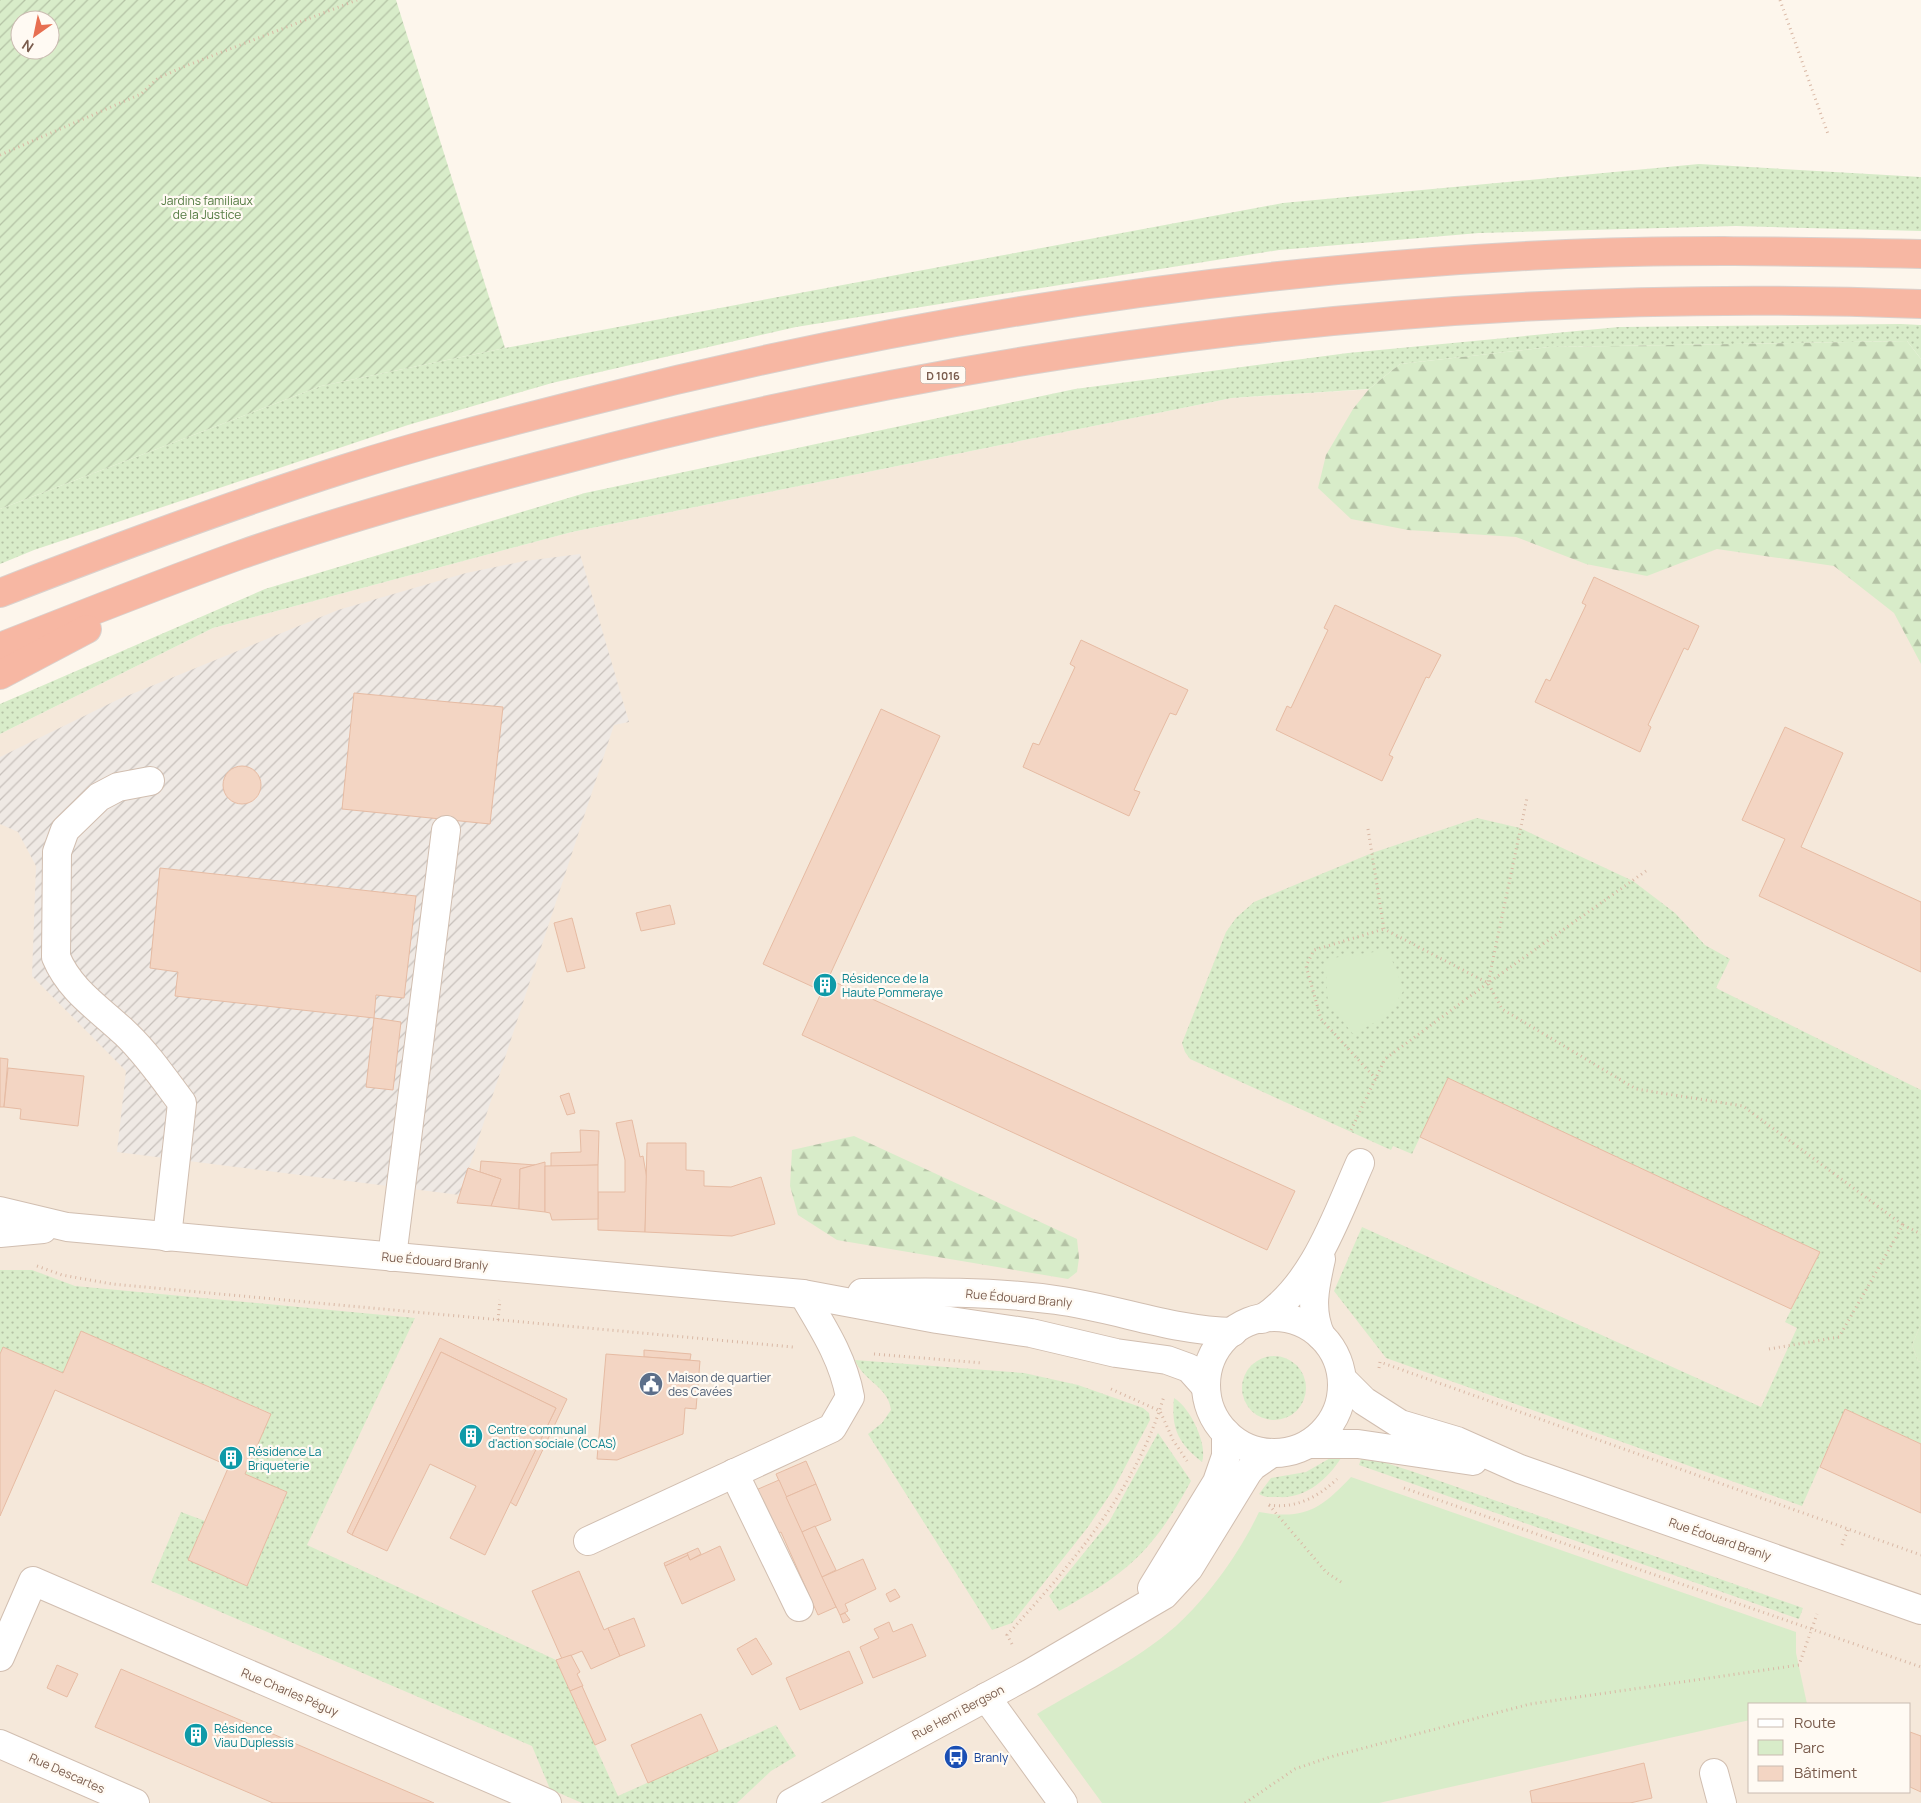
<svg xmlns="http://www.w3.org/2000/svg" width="1921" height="1803" font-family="Manrope,sans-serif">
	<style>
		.residential { fill: #f5e8da; fill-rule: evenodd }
		.industrial { fill: url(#industrial-furrows) }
		.grass { fill: url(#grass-dots) }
		.forest { fill: url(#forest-firs) }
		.park { fill: #d8ecc9 }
		.garden { fill: url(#garden-furrows); fill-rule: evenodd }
		.building { fill: #f3d5c3; stroke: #e6bba3 }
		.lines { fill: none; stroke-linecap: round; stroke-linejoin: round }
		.minor-casing { stroke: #d1beb0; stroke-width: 30 }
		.highway-casing { stroke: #dad1cd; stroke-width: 30 }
		.path { stroke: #d9b8a5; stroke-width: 3; stroke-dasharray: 1 4; stroke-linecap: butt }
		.minor { stroke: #fff; stroke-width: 28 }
		.highway { stroke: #f7b7a3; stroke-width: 28 }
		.labels { text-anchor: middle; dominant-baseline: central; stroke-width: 4.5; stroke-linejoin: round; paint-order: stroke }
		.shield { fill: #fffaf3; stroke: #a28b7f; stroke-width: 1 }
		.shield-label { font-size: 11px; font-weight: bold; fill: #7a5c4d }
		.park-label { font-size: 12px; fill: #537a41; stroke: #fffaf3 }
		.culture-label { font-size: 12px; fill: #0d838f; stroke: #fffaf3; text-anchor: start }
		.street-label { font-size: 12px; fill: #7a5c4d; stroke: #fffaf3 }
		.service-label { font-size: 12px; fill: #4e5e75; stroke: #fffaf3; text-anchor: start }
		.transit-label { font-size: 12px; fill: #164399; stroke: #fffaf3; text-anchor: start }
	</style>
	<defs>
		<pattern id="industrial-furrows" width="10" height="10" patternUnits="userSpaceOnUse" patternTransform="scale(1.25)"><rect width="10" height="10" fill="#efe9e4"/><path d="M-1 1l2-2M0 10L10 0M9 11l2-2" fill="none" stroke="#c7c0bb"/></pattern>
		<pattern id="grass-dots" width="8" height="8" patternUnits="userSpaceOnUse" patternTransform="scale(1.25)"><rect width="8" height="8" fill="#d8ecc9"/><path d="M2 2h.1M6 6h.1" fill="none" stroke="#b4c2a5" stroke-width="1.8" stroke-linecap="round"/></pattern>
		<pattern id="forest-firs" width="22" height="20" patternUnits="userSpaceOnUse" patternTransform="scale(1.25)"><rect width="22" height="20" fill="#d8ecc9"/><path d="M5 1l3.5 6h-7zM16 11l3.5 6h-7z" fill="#b4c2a5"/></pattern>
		<pattern id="garden-furrows" width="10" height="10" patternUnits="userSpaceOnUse" patternTransform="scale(1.25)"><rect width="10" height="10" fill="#d8ecc9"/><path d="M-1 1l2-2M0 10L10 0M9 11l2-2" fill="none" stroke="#b4c2a5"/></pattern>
	</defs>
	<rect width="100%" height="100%" fill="#fdf6ec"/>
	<path class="residential" d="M1868 358 1921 361V1803H0V734L213 628 572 532 1232 398ZM1750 1704H1910V1792H1750Z"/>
	<polygon class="industrial" points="580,554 629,722 614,725 460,1195 117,1152 126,1071 32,976 36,866 18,832 0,824 0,757 117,700 338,610 466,573 525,561"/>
	<g class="grass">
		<polygon points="1699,164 1921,177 1921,231 1736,226 1479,233 1279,250 796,327 552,383 408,425 34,550 0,564 0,509 321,386 505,348 1283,203"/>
		<polygon points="1901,324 1921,325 1921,359 1907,341 1550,347 1400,364 1369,389 1232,398 572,532 213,628 0,734 0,704 265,589 585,493 1075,389 1348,353 1619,327"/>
		<polygon points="1477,818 1520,828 1633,881 1675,913 1705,945 1730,959 1716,988 1921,1090 1921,1324 1912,1345 1918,1361 1921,1362 1921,1444 1845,1409 1802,1506 1386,1358 1334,1291 1362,1227 1761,1407 1797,1328 1785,1322 1820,1252 1448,1078 1412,1154 1393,1146 1391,1150 1190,1059 1185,1052 1182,1043 1226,932 1236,918 1254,902 1372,853"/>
		<polygon points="0,1270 32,1270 75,1286 415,1318 307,1545 556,1660 618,1796 776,1725 796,1756 771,1771 737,1803 582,1803 550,1789 532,1746 151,1582 181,1512 205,1521 188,1560 247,1586 287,1492 245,1474 270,1413 81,1331 63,1373 3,1347 0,1354"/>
		<circle cx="1274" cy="1388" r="32"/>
		<path d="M855 1360 1024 1373 1078 1385 1143 1408 1149 1413 1150 1420 1113 1490 1088 1527 1012 1623 992 1630 868 1434 882 1423 891 1410C888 1386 864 1382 855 1360Z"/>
		<path d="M1174 1398C1190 1407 1208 1445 1202 1462 1178 1443 1171 1429 1174 1398Z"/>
		<path d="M1158 1433 1191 1481C1153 1551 1128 1573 1059 1611L1049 1596 1109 1522Z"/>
		<path d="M1332 1457 1341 1458C1327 1480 1305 1499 1278 1497 1271 1497 1265 1498 1259 1494L1271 1478 1306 1472Z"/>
		<polygon points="1361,1459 1377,1460 1414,1472 1803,1608 1799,1619 1359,1465"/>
	</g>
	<g class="forest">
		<polygon points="1907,341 1921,359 1921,664 1894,613 1834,566 1717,549 1647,576 1586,564 1516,537 1408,530 1351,519 1318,488 1326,455 1353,409 1369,389 1400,364 1550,347"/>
		<polygon points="854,1136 1077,1239 1079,1258 1077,1272 1068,1279 837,1240 798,1215 790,1186 792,1150"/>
	</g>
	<g class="park">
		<polygon points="1388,950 1404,990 1387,1016 1353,1034 1328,1003 1325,959"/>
		<polygon points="1921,1324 1921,1362 1918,1361 1912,1345"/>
		<path d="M1351 1477 1796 1632V1653L1807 1704H1750V1720L1379 1803H1102L1037 1714C1083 1686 1135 1662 1176 1626 1209 1596 1240 1552 1259 1512 1304 1520 1320 1510 1351 1477Z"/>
	</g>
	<path class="garden" d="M0 0H396L505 348 321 386 0 509ZM20 20H50V50H20Z"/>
	<g class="building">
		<polygon points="1594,577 1699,626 1688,650 1684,648 1648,725 1651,727 1640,752 1535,702 1546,679 1550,681 1586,605 1582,603"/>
		<polygon points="1335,605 1441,655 1429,678 1426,677 1389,755 1393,757 1382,781 1276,730 1287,706 1291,708 1328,630 1324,628"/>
		<polygon points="1081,640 1188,690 1176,715 1170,713 1150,755 1134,790 1140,792 1129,816 1023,767 1033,743 1039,745 1075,667 1070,664"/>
		<polygon points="354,693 503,707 490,824 342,809"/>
		<polygon points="881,709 940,736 828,979 1295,1191 1267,1250 802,1035 822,991 763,964"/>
		<polygon points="1785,727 1843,753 1801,847 1921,902 1921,972 1759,896 1785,839 1742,820"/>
		<circle cx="242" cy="785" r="19"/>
		<polygon points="160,868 416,896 404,998 376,995 374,1018 175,996 178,972 150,968"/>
		<polygon points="670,905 675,924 641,931 636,913"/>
		<polygon points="572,918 585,968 567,972 554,923"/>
		<polygon points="374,1018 401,1022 393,1090 366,1087"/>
		<polygon points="0,1058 8,1059 4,1107 0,1107"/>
		<polygon points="8,1068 84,1076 78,1126 20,1119 21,1109 4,1107"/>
		<polygon points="1448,1078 1820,1252 1791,1309 1420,1137"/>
		<polygon points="569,1093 575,1113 567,1115 560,1096"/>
		<polygon points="632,1120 640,1157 643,1156 647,1179 645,1232 598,1230 598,1192 625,1192 625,1160 616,1123"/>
		<polygon points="580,1130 599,1131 598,1165 551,1167 551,1153 581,1152"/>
		<polygon points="647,1143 686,1143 686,1170 704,1171 704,1186 731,1187 761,1177 775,1224 732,1236 645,1232"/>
		<polygon points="481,1161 535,1165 520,1169 519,1209 491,1206 501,1179 480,1172"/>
		<polygon points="545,1162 545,1212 519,1209 520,1169"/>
		<polygon points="598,1165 598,1219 552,1220 550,1213 545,1212 545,1166"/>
		<polygon points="468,1168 501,1179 491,1206 457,1203"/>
		<polygon points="81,1331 271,1414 245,1474 287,1492 247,1586 188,1560 229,1466 55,1390 0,1516 0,1354 3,1347 63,1373"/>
		<polygon points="440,1338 567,1399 516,1506 510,1502 556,1408 441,1352 352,1535 347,1532"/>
		<polygon points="644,1350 691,1354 690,1360 644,1357"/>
		<polygon points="441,1352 556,1408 485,1555 450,1538 476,1486 430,1464 387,1551 352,1535"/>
		<polygon points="606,1354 700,1361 696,1409 685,1408 683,1434 617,1460 597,1459"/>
		<polygon points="1845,1409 1921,1444 1921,1513 1820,1467"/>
		<polygon points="806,1461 816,1484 786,1497 776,1474"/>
		<polygon points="779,1480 836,1607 818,1615 781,1532 777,1534 756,1490"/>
		<polygon points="816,1484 831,1520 802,1532 786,1497"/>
		<polygon points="815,1526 836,1570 822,1577 802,1532"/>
		<polygon points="720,1546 735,1580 682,1604 665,1566 688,1555 690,1560"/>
		<polygon points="698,1548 701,1554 690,1560 687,1553"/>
		<polygon points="687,1553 688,1555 665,1566 664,1563"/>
		<polygon points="863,1559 876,1589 845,1604 848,1611 840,1615 822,1577"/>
		<polygon points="579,1571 604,1630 608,1628 620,1656 591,1669 582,1651 562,1659 532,1591"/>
		<polygon points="895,1589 900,1597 890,1602 886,1594"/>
		<polygon points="845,1613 850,1620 843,1623 840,1615"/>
		<polygon points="634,1618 645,1646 620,1656 608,1628"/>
		<polygon points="889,1622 893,1632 912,1624 926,1656 873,1678 860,1647 879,1638 874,1629"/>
		<polygon points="756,1638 772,1664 752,1675 737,1649"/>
		<polygon points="849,1651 863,1683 800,1710 786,1678"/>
		<polygon points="571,1655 580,1672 577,1674 583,1686 570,1691 556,1660"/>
		<polygon points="57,1665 78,1674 67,1697 47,1688"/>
		<polygon points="121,1669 434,1803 273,1803 95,1727"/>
		<polygon points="582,1686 606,1740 595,1745 570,1691"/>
		<polygon points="701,1714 718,1751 648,1783 631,1745"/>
		<polygon points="1910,1732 1921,1736 1921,1792 1910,1787"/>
		<polygon points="1644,1763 1652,1798 1630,1803 1532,1803 1530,1791"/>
	</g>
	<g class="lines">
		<g class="minor-casing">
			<g id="minor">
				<path d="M150 781 118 787 99 797 65 830 57 852 56 957C70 991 100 1009 126 1034 147 1054 164 1079 182 1103L167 1237"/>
				<polyline points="0,1211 67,1227 803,1294 937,1319 1031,1333 1116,1353 1167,1360 1189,1368 1206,1387"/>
				<polyline points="0,1233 43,1229"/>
				<polyline points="392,1257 446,830"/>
				<path d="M862 1293C926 1292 992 1291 1056 1300 1116 1308 1173 1331 1233 1332"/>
				<circle cx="1274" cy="1385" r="68"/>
				<path d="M1262 1319C1314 1285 1336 1217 1360 1163"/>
				<path d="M1321 1336C1309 1310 1315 1286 1321 1259"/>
				<polyline points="1342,1379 1364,1401 1400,1424 1457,1441 1520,1469 1921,1610"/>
				<polyline points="1309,1444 1358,1444 1473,1461"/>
				<polyline points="734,1473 799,1607"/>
				<path d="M588 1541 832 1428 850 1397C843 1358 823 1328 803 1294"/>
				<polyline points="1152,1588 1217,1482 1226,1456 1226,1433"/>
				<polyline points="0,1657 33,1581 547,1803"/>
				<polyline points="986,1697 1063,1803"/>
				<polyline points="0,1744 135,1803"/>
				<polyline points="1714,1773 1722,1803"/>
				<polyline points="791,1803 1029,1674 1164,1595 1189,1568 1248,1472 1253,1466 1272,1453"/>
			</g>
		</g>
		<g class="highway-casing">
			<g id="highway">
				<path d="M0 593C113 549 228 506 344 469 425 443 508 422 591 401 904 321 1223 271 1546 255 1671 249 1796 251 1921 254"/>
				<path d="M0 647C80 616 159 584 240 555 345 518 454 488 562 460 1004 343 1464 286 1921 304"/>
				<polyline points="0,675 87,629"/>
			</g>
		</g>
		<g class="path">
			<polyline points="1780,0 1828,134"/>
			<polyline points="0,155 141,94 158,78 183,67 357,0"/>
			<polyline points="1368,829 1384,929 1488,983 1527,798"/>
			<polyline points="1646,871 1488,983 1502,1009 1636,1089 1743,1106 1903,1225"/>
			<polyline points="1376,1079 1321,1019 1306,966 1314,950 1384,929"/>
			<polyline points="1351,1130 1385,1059 1488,983"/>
			<polyline points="37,1266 62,1275 112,1284 793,1347"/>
			<polyline points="498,1320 500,1300"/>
			<polyline points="1769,1349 1839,1337 1903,1225 1921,1234"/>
			<polyline points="874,1354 983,1363"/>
			<polyline points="1379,1368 1380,1362 1921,1555"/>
			<polyline points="1111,1389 1160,1411 1173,1440 1187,1461"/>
			<polyline points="1404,1488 1921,1667"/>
			<path d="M1269 1505C1296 1509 1318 1497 1337 1479"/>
			<polyline points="1269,1505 1326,1572 1344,1584"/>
			<polyline points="1842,1545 1848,1529"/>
			<path d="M1012 1644 1007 1635C1071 1565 1137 1489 1164 1396"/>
			<polyline points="1245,1803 1295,1769 1330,1757 1530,1704 1799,1665 1817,1614"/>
		</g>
		<use href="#minor" class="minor"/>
		<use href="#highway" class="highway"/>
	</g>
	<defs>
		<g id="building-disc" transform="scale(1.25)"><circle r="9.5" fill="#0f9aa8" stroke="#fffaf3"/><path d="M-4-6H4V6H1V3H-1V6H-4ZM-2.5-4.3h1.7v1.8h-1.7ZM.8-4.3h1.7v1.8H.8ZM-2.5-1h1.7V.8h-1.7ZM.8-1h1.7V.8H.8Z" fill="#fff"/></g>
		<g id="civic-disc" transform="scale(1.25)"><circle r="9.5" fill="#5c6f8a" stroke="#fffaf3"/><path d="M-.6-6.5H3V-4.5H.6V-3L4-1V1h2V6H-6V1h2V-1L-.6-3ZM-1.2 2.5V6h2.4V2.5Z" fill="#fff"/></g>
		<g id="bus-disc" transform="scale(1.25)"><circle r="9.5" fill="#1a4fb4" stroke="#fffaf3"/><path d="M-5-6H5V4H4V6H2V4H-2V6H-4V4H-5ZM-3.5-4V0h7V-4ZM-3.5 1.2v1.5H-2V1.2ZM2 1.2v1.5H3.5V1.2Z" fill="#fff"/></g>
	</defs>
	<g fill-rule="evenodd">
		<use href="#building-disc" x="825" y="985"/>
		<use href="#civic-disc" x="651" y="1384"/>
		<use href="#building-disc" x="471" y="1436"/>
		<use href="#building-disc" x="231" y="1458"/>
		<use href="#building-disc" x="196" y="1735"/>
		<use href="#bus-disc" x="956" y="1757"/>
	</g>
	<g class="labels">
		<rect class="shield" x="920.5" y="366.5" width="45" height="17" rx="4"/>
		<g class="shield-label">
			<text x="943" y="375">D 1016</text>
		</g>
		<g class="park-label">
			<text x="207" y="200">Jardins familiaux<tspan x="207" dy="14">de la Justice</tspan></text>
		</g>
		<g class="culture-label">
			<text x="842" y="978">Résidence de la<tspan x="842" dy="14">Haute Pommeraye</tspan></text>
			<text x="488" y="1429">Centre communal<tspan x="488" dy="14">d'action sociale (CCAS)</tspan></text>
			<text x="248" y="1451">Résidence La<tspan x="248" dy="14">Briqueterie</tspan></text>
			<text x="214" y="1728">Résidence<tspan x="214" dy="14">Viau Duplessis</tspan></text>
		</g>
		<g class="street-label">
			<text transform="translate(435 1261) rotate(5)">Rue Édouard Branly</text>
			<text transform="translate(1019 1298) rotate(5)">Rue Édouard Branly</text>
			<text transform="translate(1720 1539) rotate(19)">Rue Édouard Branly</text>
			<text transform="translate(290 1692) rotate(23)">Rue Charles Péguy</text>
			<text transform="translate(958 1712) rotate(-28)">Rue Henri Bergson</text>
			<text transform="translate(67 1773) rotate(24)">Rue Descartes</text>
		</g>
		<g class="service-label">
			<text x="668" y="1377">Maison de quartier<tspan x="668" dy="14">des Cavées</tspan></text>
		</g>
		<g class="transit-label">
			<text x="974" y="1757">Branly</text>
		</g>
	</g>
	<rect x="1748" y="1703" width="162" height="90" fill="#fffaf3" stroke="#cabbb1"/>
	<rect x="1758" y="1719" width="25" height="8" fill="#ffffff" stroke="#cabbb1"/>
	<text x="1794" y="1728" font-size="15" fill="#7a5c4d">Route</text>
	<rect x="1758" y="1740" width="25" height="15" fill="#d8ecc9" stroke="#cabbb1"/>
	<text x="1794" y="1753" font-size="15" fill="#7a5c4d">Parc</text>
	<rect x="1758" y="1766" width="25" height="15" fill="#f3d5c3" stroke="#cabbb1"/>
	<text x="1794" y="1778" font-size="15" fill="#7a5c4d">Bâtiment</text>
	<g transform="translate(35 35) rotate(213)"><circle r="24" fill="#fffaf3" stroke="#cabbb1"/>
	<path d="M0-4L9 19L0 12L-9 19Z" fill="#e76f51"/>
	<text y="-8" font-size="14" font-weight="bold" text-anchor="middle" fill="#7a5c4d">N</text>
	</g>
</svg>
